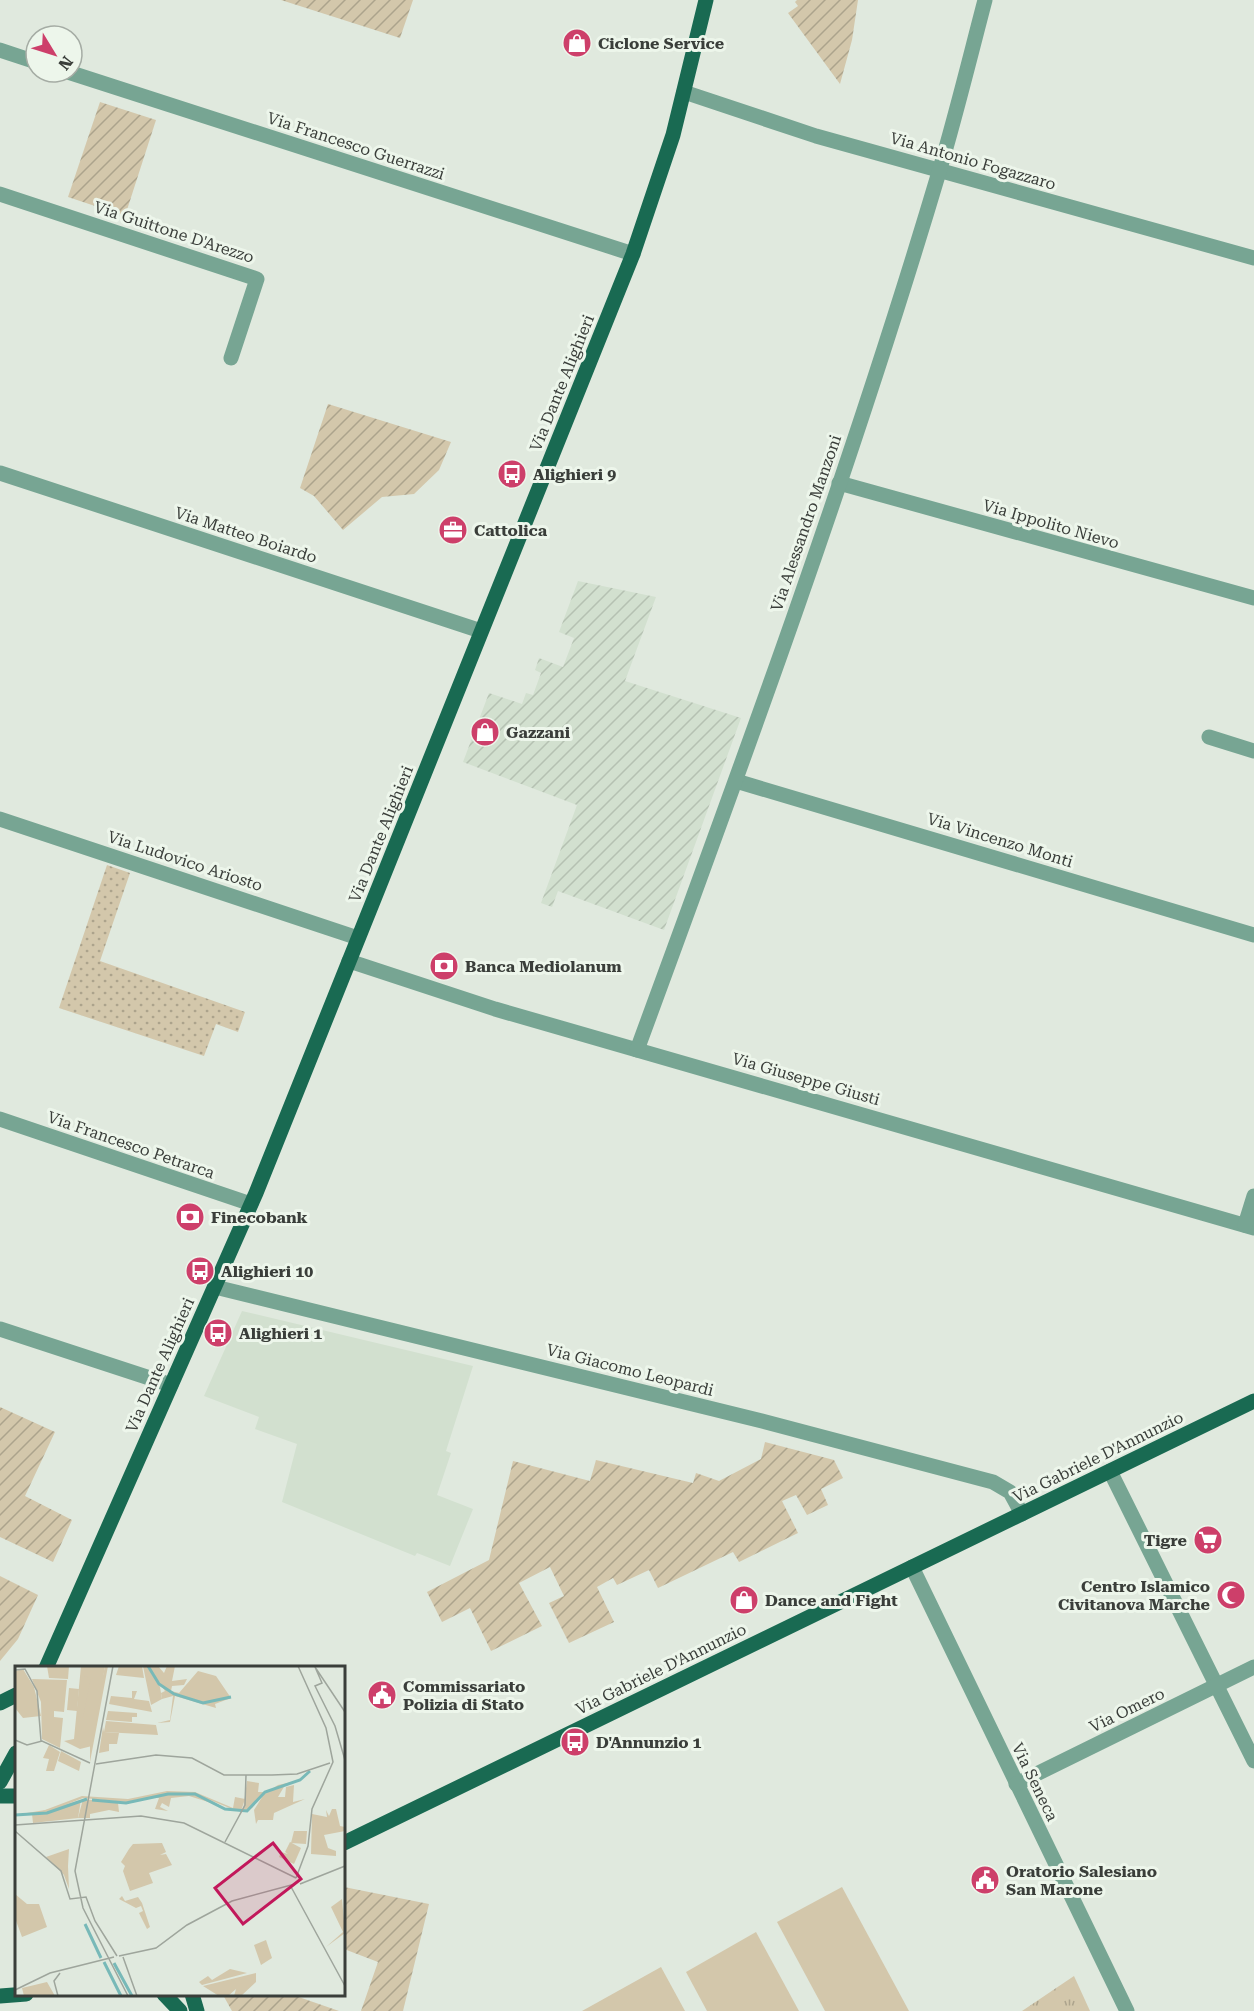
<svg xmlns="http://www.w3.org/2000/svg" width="1254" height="2011" font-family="'Roboto Serif',serif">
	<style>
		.built { fill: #d2e0cf }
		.industrial { fill: url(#industrial-furrows) }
		.grass { fill: url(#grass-dots) }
		.park { fill: url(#park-tufts) }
		.garden { fill: url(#garden-furrows) }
		.pitch { fill: #d3c7ab }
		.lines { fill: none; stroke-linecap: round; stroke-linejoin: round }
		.minor { stroke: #77a593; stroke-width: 15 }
		.major { stroke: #196a52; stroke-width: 15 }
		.labels { text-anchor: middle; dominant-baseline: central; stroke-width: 6; stroke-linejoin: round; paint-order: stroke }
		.poi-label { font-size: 16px; font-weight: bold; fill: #3a3e3a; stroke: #edf6eb; text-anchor: start }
		.street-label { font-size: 16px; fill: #3a3e3a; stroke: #edf6eb }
		.inset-river { fill: none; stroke: #78b9b8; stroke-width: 3 }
		.inset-road { fill: none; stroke: #9ea59c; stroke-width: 1.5 }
		.view { fill: #c2185b; fill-opacity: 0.15; stroke: #c2185b; stroke-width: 3 }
		.inset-edge { fill: none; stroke: #3a3e3a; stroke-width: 3 }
	</style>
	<defs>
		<pattern id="industrial-furrows" width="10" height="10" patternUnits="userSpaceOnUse" patternTransform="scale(1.5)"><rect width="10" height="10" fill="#d2e0cf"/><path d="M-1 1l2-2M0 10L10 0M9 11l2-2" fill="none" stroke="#b5c1b2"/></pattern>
		<pattern id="grass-dots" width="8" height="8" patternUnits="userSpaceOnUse" patternTransform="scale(1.5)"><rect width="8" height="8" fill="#d3c7ab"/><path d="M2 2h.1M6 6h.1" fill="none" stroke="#aca38c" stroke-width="1.8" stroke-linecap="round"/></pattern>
		<pattern id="park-tufts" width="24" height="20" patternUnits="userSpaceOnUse" patternTransform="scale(1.5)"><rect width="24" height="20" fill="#d3c7ab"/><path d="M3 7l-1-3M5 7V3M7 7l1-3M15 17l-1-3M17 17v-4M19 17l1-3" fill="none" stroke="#aca38c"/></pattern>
		<pattern id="garden-furrows" width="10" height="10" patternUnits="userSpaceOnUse" patternTransform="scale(1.5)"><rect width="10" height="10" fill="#d3c7ab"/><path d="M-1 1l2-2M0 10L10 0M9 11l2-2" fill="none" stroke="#aca38c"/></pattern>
	</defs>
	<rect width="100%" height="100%" fill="#e0e9de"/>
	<polygon class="built" points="242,1311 473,1366 446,1451 451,1453 437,1495 473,1509 450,1566 417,1553 415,1556 282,1502 297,1444 255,1429 259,1417 204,1396"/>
	<polygon class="industrial" points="578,581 656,597 625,681 741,718 664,930 558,891 552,907 541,903 577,805 463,762 489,693 522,704 526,693 533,695 541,673 535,670 539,658 563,667 574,638 559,632"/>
	<polygon class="grass" points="107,865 130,873 100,961 245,1012 238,1032 216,1024 204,1056 59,1008"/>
	<polygon class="park" points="1074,1976 1090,2011 1022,2011"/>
	<g class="garden">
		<polygon points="281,0 413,0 400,38"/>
		<polygon points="797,0 858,0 852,40 840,84 788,13 798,6 795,2"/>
		<polygon points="100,102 156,120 125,216 68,197"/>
		<polygon points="328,404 451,442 439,470 414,494 382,497 343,530 314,496 300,488"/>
		<polygon points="0,1407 55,1432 25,1496 72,1520 53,1562 0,1537"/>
		<polygon points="765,1442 834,1460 843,1478 821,1489 828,1505 807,1515 796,1495 782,1501 798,1533 739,1562 733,1552 658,1588 649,1570 617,1585 613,1578 597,1587 614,1622 569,1643 549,1603 564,1596 550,1567 519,1583 542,1626 491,1651 470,1608 442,1622 427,1592 489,1560 513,1461 590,1481 596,1460 693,1483 696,1473 719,1481 761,1459"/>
		<polygon points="0,1576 38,1595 18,1639 0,1661"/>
		<polygon points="344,1887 429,1904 403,2011 361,2011 378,1962 344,1949"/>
		<polygon points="223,1995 293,1995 339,2011 232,2011"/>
	</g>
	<g class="pitch">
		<polygon points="842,1887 909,2011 825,2011 777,1922"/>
		<polygon points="756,1932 799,2011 707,2011 686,1972"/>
		<polygon points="661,1967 685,2011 582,2011"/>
	</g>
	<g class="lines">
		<g class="minor">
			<polyline points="0,50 36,62"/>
			<polyline points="68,72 633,254"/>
			<polyline points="684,92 816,136 1254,258"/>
			<polyline points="0,194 257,279 231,358"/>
			<polyline points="0,473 481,631"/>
			<polyline points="839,483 1254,598"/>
			<polyline points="1209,737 1254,751"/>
			<polyline points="736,781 1254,935"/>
			<polyline points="0,819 358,938"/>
			<polyline points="349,961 495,1009 1254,1228"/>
			<path d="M637 1050C744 759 851 468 939 172 956 115 970 57 985 0"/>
			<polyline points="0,1119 251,1204"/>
			<polyline points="1245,1225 1254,1196"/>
			<polyline points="215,1287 762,1421 993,1482 1010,1492 1022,1514"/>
			<polyline points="0,1329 171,1385"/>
			<polyline points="1110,1471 1254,1761"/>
			<polyline points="912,1567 1127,2011"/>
			<polyline points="1016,1784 1254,1667"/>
		</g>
		<g class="major">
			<polyline points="46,1668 256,1193 633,254 673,135 706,0"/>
			<polyline points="0,1703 16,1695"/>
			<polyline points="0,1782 16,1753"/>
			<polyline points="0,1796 16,1796"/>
			<polyline points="344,1843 1254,1401"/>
			<polyline points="164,1994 180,2011"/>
			<polyline points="192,1994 197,2011"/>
			<polyline points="0,1996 26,1994"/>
		</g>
	</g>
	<defs>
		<g id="shop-disc" transform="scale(1.5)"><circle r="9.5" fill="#cd3f6a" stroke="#edf6eb"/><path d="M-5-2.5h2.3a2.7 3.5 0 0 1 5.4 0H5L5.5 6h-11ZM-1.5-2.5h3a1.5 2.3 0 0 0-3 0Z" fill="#fff"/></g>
		<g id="bus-disc" transform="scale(1.5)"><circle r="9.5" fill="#cd3f6a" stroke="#edf6eb"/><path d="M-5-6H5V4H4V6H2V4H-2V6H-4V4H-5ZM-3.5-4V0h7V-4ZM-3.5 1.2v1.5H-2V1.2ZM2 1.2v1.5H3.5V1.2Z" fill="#fff"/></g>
		<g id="office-disc" transform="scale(1.5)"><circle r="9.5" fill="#cd3f6a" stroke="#edf6eb"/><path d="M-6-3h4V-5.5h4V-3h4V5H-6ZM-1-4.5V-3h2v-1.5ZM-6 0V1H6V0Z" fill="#fff"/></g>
		<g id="bank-disc" transform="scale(1.5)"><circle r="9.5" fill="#cd3f6a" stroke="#edf6eb"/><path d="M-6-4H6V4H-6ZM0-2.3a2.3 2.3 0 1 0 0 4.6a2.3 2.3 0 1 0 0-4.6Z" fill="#fff"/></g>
		<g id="supermarket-disc" transform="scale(1.5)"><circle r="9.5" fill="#cd3f6a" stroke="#edf6eb"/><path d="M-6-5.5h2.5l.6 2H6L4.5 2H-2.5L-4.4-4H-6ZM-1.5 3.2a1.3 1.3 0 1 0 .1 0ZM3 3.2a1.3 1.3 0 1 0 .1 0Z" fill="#fff"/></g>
		<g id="mosque-disc" transform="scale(1.5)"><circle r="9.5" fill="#cd3f6a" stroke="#edf6eb"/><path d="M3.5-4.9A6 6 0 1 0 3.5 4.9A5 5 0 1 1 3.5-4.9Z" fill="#fff"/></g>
		<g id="civic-disc" transform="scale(1.5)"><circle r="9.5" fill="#cd3f6a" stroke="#edf6eb"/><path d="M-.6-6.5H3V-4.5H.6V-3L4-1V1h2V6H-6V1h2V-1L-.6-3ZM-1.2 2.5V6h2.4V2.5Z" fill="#fff"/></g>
	</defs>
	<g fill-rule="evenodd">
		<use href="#shop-disc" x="577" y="43"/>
		<use href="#bus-disc" x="512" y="474"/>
		<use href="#office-disc" x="453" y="530"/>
		<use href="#shop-disc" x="485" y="732"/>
		<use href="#bank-disc" x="444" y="966"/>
		<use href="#bank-disc" x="190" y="1217"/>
		<use href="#bus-disc" x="200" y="1271"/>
		<use href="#bus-disc" x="218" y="1333"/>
		<use href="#supermarket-disc" x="1208" y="1540"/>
		<use href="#mosque-disc" x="1231" y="1595"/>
		<use href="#shop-disc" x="744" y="1600"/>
		<use href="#civic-disc" x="382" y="1695"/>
		<use href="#bus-disc" x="575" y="1742"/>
		<use href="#civic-disc" x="985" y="1880"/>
	</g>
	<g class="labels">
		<g class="poi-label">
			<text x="598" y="43">Ciclone Service</text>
			<text x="533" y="474">Alighieri 9</text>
			<text x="474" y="530">Cattolica</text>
			<text x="506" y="732">Gazzani</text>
			<text x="465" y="966">Banca Mediolanum</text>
			<text x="211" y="1217">Finecobank</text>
			<text x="221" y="1271">Alighieri 10</text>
			<text x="239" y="1333">Alighieri 1</text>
			<text x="1187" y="1540" text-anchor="end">Tigre</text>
			<text x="1210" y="1586" text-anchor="end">Centro Islamico<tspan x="1210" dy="18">Civitanova Marche</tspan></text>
			<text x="765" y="1600">Dance and Fight</text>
			<text x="403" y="1686">Commissariato<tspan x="403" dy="18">Polizia di Stato</tspan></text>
			<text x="596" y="1742">D'Annunzio 1</text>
			<text x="1006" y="1871">Oratorio Salesiano<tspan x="1006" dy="18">San Marone</tspan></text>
		</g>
		<g class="street-label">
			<text transform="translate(356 146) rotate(18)">Via Francesco Guerrazzi</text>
			<text transform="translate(973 161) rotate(16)">Via Antonio Fogazzaro</text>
			<text transform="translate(174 232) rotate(18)">Via Guittone D'Arezzo</text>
			<text transform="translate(562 383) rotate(-68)">Via Dante Alighieri</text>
			<text transform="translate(806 523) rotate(-71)">Via Alessandro Manzoni</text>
			<text transform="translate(1051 524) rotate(16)">Via Ippolito Nievo</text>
			<text transform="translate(246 535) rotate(18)">Via Matteo Boiardo</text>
			<text transform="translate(381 834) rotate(-68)">Via Dante Alighieri</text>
			<text transform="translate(1000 840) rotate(17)">Via Vincenzo Monti</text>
			<text transform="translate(185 861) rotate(18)">Via Ludovico Ariosto</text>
			<text transform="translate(806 1079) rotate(16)">Via Giuseppe Giusti</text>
			<text transform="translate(131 1145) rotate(19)">Via Francesco Petrarca</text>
			<text transform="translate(160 1365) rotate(-66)">Via Dante Alighieri</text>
			<text transform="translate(630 1370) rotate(14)">Via Giacomo Leopardi</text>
			<text transform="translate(1098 1457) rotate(-26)">Via Gabriele D'Annunzio</text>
			<text transform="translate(661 1669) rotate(-26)">Via Gabriele D'Annunzio</text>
			<text transform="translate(1127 1710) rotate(-26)">Via Omero</text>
			<text transform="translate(1035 1782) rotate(64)">Via Seneca</text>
		</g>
	</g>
	<g transform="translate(15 1666)">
		<rect width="330" height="330" fill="#e0e9de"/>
		<path d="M90 0H93L75 96V74ZM104 0H127L129 12 101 9ZM133 0H143L149 7 152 0H160L157 15 172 13 169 19 157 20 156 25 164 27 183 5 201 10 216 32 200 38 201 42 160 30 155 56 142 57 155 54 158 30 147 33 146 27 150 25ZM54 22 64 23 62 45 52 44ZM88 61 89 66 104 67 102 78H94V85L84 87ZM153 129H180L195 134 206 140 174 130 156 132 154 141 147 137 145 141 153 145 140 143 144 132H137ZM68 133 103 137 104 146 94 144 75 148V152H63ZM317 143H321L325 160 330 161V165L309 169 313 182 321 185V190L296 188 297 148 312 151 311 144 314 150ZM0 228 12 238H24L32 261 7 271 0 252ZM107 230 110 235 123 231 127 237 135 261 132 263 124 247 128 245 126 240 121 242 104 233ZM241 307V316L226 330H219L221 323 213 330H204L188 320ZM32 316 40 330H9L7 322Z" fill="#d3c7ab"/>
		<path d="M66 134 63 152 18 157 17 148Z" fill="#d3c7ab"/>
		<path d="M279 165H292L291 178 276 177Z" fill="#d3c7ab"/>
		<path d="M66 0H90L77 80 65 83 49 75 59 73ZM286 114 270 119 263 131H270L271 121 279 119 278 136 290 133 259 147 258 154H243L241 158 239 144 249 128 263 119ZM232 115 244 117 243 126H249L237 142 228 145ZM152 125 180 126 218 142 220 131 230 133 226 145H222L180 128H153L111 136 68 132 32 146 0 149 30 144 67 130 113 133ZM327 233 330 267 311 281 328 266 316 241ZM251 274 257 292 246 299 239 279ZM215 303 232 307 187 319 184 316 193 310 197 314Z" fill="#d3c7ab"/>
		<path d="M32 0H54L53 13 34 12ZM128 0H133L145 21 147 33 136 39ZM8 3 19 21 26 50 8 52 0 42V5ZM17 13 52 14 49 46 39 45V51L48 52 45 82 27 73 26 36ZM117 25H122L119 33 134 35 137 46 94 38 96 30 117 32ZM93 45 122 47V51H117V56L91 54ZM91 55 141 59 143 69 89 66ZM34 79 45 86 39 105H31L34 93 28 92ZM46 85 66 96 64 105 43 95ZM147 177 151 186 145 189 151 188 157 199 134 207 138 217 115 225 108 205 110 200 106 196 114 183 118 178ZM54 183 53 200 54 223 49 209 31 191Z" fill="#d3c7ab"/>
		<path d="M66 9 76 12 68 52 62 50ZM275 176 286 182 279 198 264 191 266 186 273 188 270 186Z" fill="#d3c7ab"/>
		<path class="inset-river" d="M133 0 144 18 159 28 188 37 216 31M77 134 111 137 153 128H180L210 143 232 145 250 126 285 114 295 105M0 149 32 147 72 133M70 258 86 292M89 296 106 330M99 297 117 330"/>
		<path class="inset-road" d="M98 0 60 205 68 242 113 330M0 4 10 3 22 25 26 75M330 46 300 1 307 17 300 20 320 60 330 94M0 74 12 79 27 75 75 97M81 98 141 89 177 92 209 109H257L282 108 315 97M0 159 126 150 169 157 281 212M0 165 46 205 55 233 71 231 80 255 102 290M210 176 230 139 231 109M281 212 293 180 297 143 318 96 311 62 283 0M285 218 330 200M275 219 330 320M104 290 141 282 172 259 217 235 280 218M108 291 122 330M0 324 35 307 99 291M43 330 39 315 45 307"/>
		<path class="view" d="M258 177 286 213 228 258 200 222Z"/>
		<rect width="330" height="330" class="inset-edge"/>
	</g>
	<g transform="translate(54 54) rotate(128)"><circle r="28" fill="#edf6eb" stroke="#a5aca4" stroke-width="1.5"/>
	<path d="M0-4.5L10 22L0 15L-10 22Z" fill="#cd3f6a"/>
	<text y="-9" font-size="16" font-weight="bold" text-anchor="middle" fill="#3a3e3a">N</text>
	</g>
</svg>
